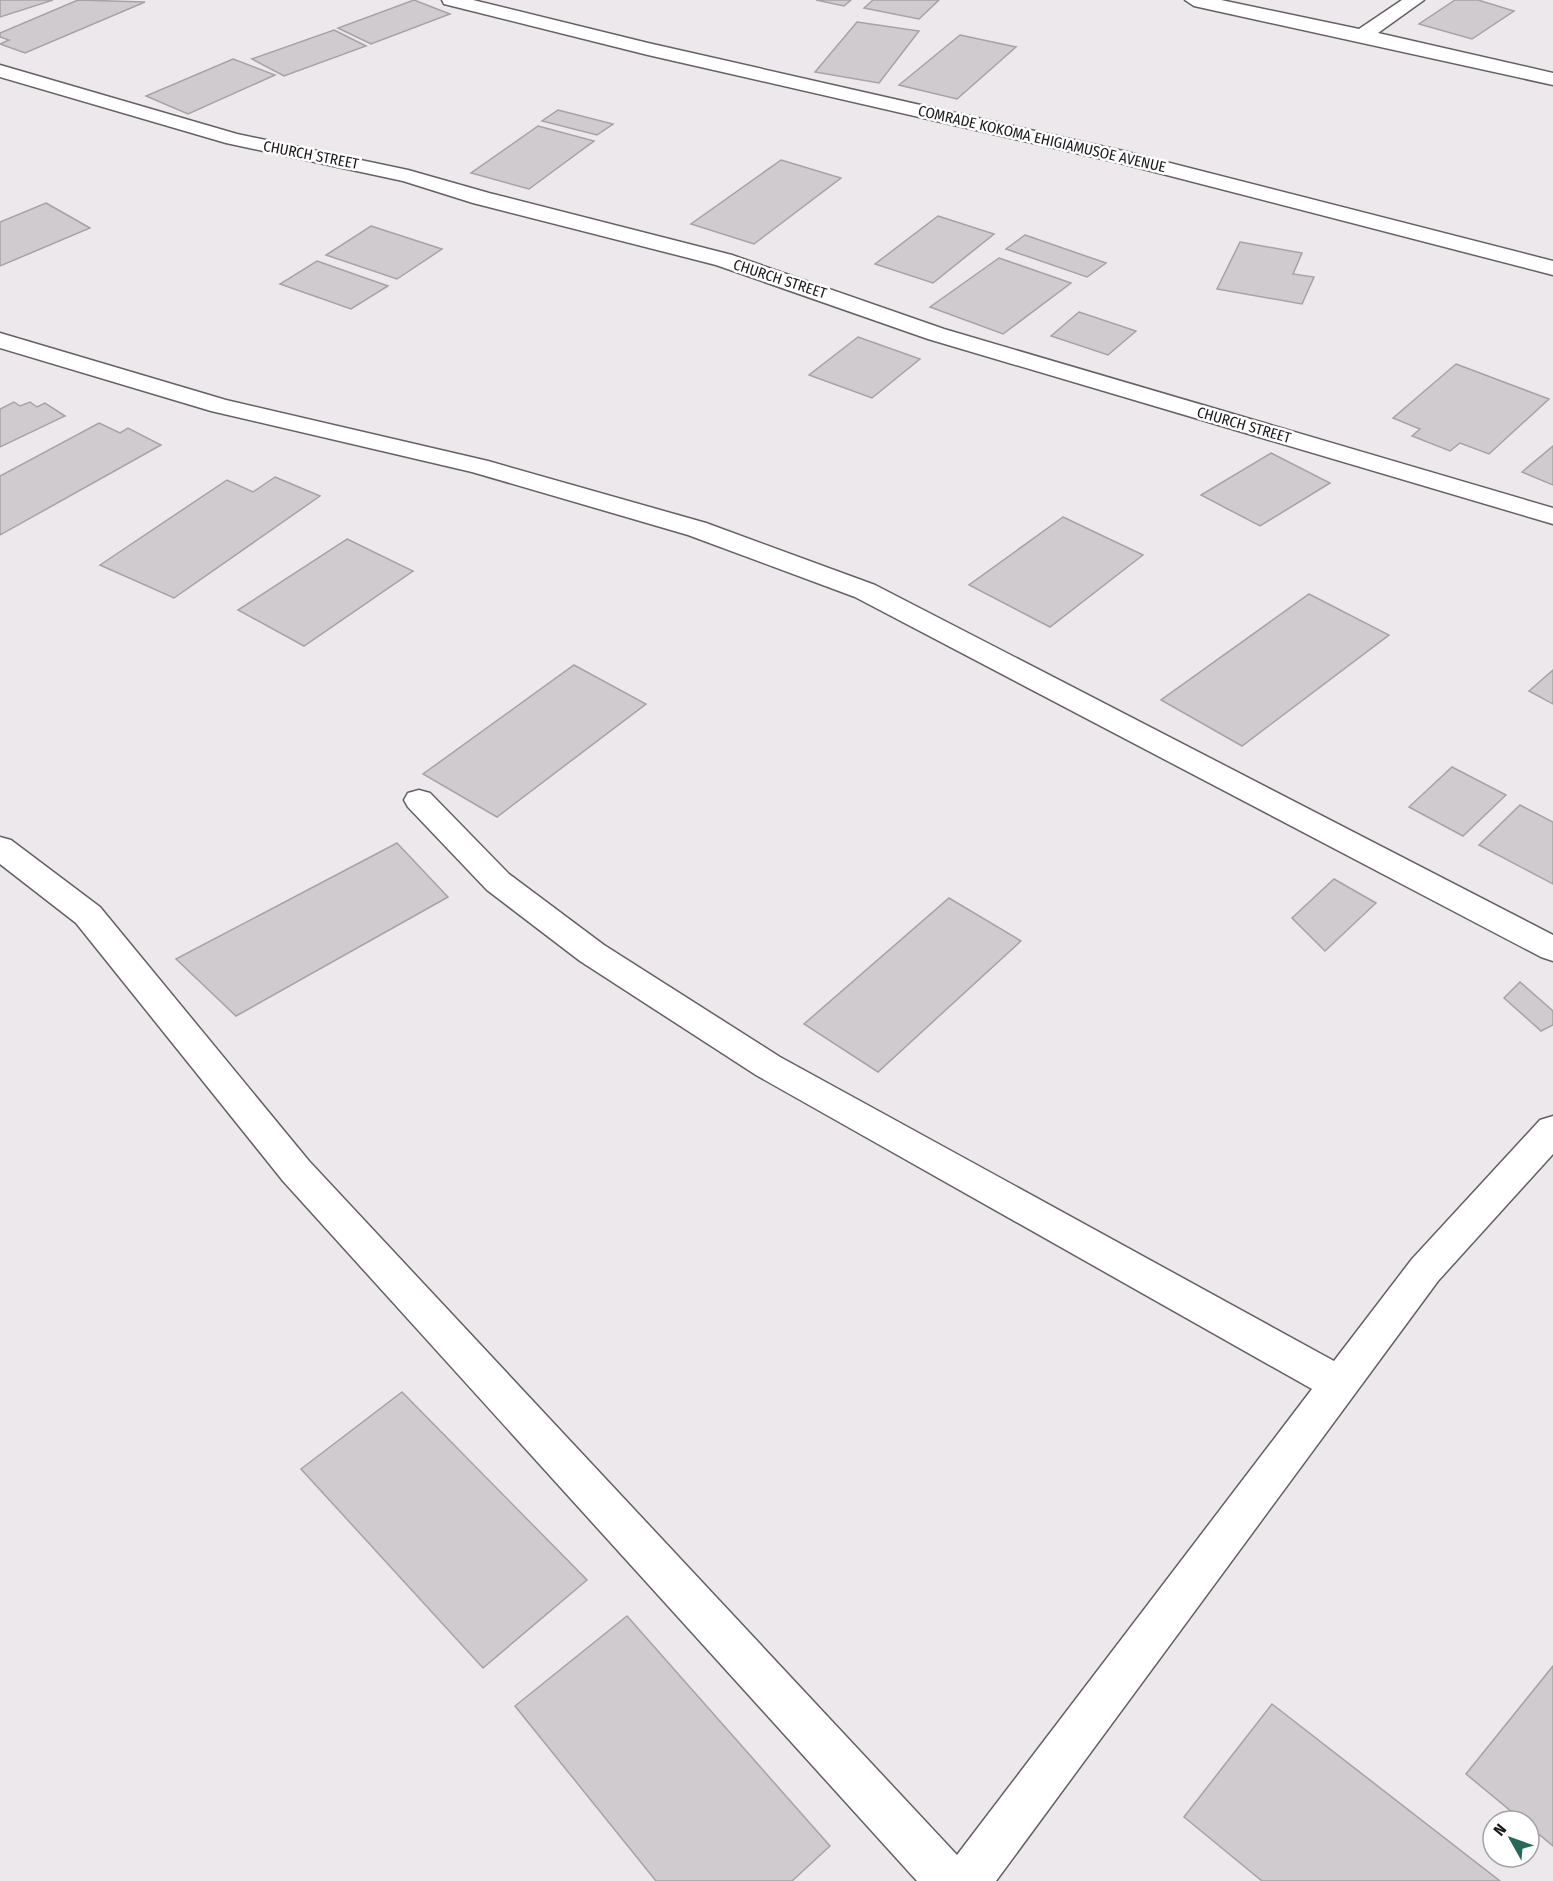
<svg xmlns="http://www.w3.org/2000/svg" width="1553" height="1881" font-family="'Fira Sans Condensed',sans-serif">
	<style>
		.building { fill: #cfcbcf; stroke: #a6a2a6; stroke-width: 1.5 }
		.lines { fill: none; stroke-linecap: round; stroke-linejoin: round }
		.minor-casing { stroke: #646064; stroke-width: 3 }
		.minor { fill: #fff; fill-rule: evenodd }
		.labels { text-anchor: middle; dominant-baseline: central; stroke-width: 5; stroke-linejoin: round; paint-order: stroke }
		.far-street-label { font-size: 15px; fill: #1b191b; stroke: #fff }
	</style>
	<rect width="100%" height="100%" fill="#ece8eb"/>
	<g class="building">
		<polygon points="0,0 53,0 0,17"/>
		<polygon points="78,0 145,2 25,53 0,44 9,40 0,37 0,33"/>
		<polygon points="414,0 450,14 371,44 338,28"/>
		<polygon points="816,0 851,0 844,6"/>
		<polygon points="873,0 939,0 919,19 864,8"/>
		<polygon points="1455,0 1478,0 1514,11 1472,39 1419,24"/>
		<polygon points="857,22 919,31 879,83 815,72"/>
		<polygon points="334,30 366,46 284,76 252,59"/>
		<polygon points="960,35 1016,47 957,99 899,85"/>
		<polygon points="233,59 275,75 188,114 146,96"/>
		<polygon points="558,110 613,124 597,135 542,121"/>
		<polygon points="538,126 594,141 529,189 471,173"/>
		<polygon points="781,160 841,178 754,244 691,224"/>
		<polygon points="46,203 90,228 0,266 0,222"/>
		<polygon points="938,216 994,234 933,283 875,264"/>
		<polygon points="371,226 442,249 397,279 326,255"/>
		<polygon points="1025,235 1106,263 1087,277 1006,249"/>
		<polygon points="1240,242 1302,253 1293,274 1314,277 1302,304 1217,289"/>
		<polygon points="999,258 1071,283 1003,334 930,307"/>
		<polygon points="317,261 388,286 351,309 280,284"/>
		<polygon points="1079,312 1136,331 1108,355 1051,336"/>
		<polygon points="858,337 920,359 872,398 809,375"/>
		<polygon points="1456,364 1549,399 1489,454 1460,443 1450,451 1412,436 1420,429 1393,418"/>
		<polygon points="14,402 20,406 30,402 37,407 45,403 65,416 0,447 0,409"/>
		<polygon points="99,423 120,433 128,428 161,445 0,535 0,476"/>
		<polygon points="1553,446 1553,485 1522,472"/>
		<polygon points="1271,453 1330,483 1260,526 1201,495"/>
		<polygon points="275,477 320,496 174,598 100,565 227,480 253,492"/>
		<polygon points="1063,517 1143,555 1050,627 969,585"/>
		<polygon points="347,539 413,571 304,646 238,610"/>
		<polygon points="1309,594 1389,635 1242,746 1161,700"/>
		<polygon points="574,665 646,704 497,817 423,774"/>
		<polygon points="1553,670 1553,704 1529,691"/>
		<polygon points="1452,767 1506,795 1463,836 1409,807"/>
		<polygon points="1520,805 1553,822 1553,884 1479,845"/>
		<polygon points="397,843 448,897 236,1016 176,959"/>
		<polygon points="1334,879 1376,903 1325,951 1292,918"/>
		<polygon points="949,898 1021,941 878,1072 804,1024"/>
		<polygon points="1520,982 1553,1011 1553,1025 1541,1031 1504,998"/>
		<polygon points="402,1392 587,1580 483,1668 301,1469"/>
		<polygon points="627,1616 830,1846 792,1881 656,1881 515,1706"/>
		<polygon points="1553,1666 1553,1846 1529,1826 1529,1821 1523,1821 1466,1774"/>
		<polygon points="1272,1704 1500,1881 1262,1881 1184,1817"/>
	</g>
	<g class="lines">
		<g class="minor-casing">
			<g id="minor">
				<polygon points="442,0 473,0 648,43 1123,151 1553,261 1553,275 1120,163 648,55 444,4"/>
				<polygon points="1185,0 1221,0 1359,29 1402,0 1424,0 1378,33 1553,73 1553,85 1194,6"/>
				<polygon points="0,65 237,134 408,170 489,193 732,255 944,329 1553,508 1553,524 928,339 716,265 473,203 403,181 226,143 0,77"/>
				<polygon points="0,333 226,400 488,461 706,523 875,585 1553,935 1553,961 1541,957 855,597 688,535 472,472 211,411 0,348"/>
				<polygon points="419,790 430,793 509,874 604,945 780,1057 1334,1361 1412,1259 1540,1120 1553,1116 1553,1154 1438,1281 996,1881 917,1881 283,1181 76,923 0,864 0,837 11,840 100,907 309,1161 957,1855 1312,1389 756,1075 580,961 487,890 408,807 404,800 408,793"/>
			</g>
		</g>
		<use href="#minor" class="minor"/>
	</g>
	<g class="labels">
		<g class="far-street-label">
			<text transform="translate(1042 139) rotate(13)">COMRADE KOKOMA EHIGIAMUSOE AVENUE</text>
			<text transform="translate(311 155) rotate(11)">CHURCH STREET</text>
			<text transform="translate(780 279) rotate(18)">CHURCH STREET</text>
			<text transform="translate(1244 425) rotate(16)">CHURCH STREET</text>
		</g>
	</g>
	<g transform="translate(1511 1839) rotate(310)"><circle r="28" fill="#ffffff" stroke="#a4a3a4" stroke-width="1.5"/>
	<path d="M0-4.5L10 22L0 15L-10 22Z" fill="#26695b"/>
	<text y="-9" font-size="16" font-weight="bold" text-anchor="middle" fill="#1b191b">N</text>
	</g>
</svg>
